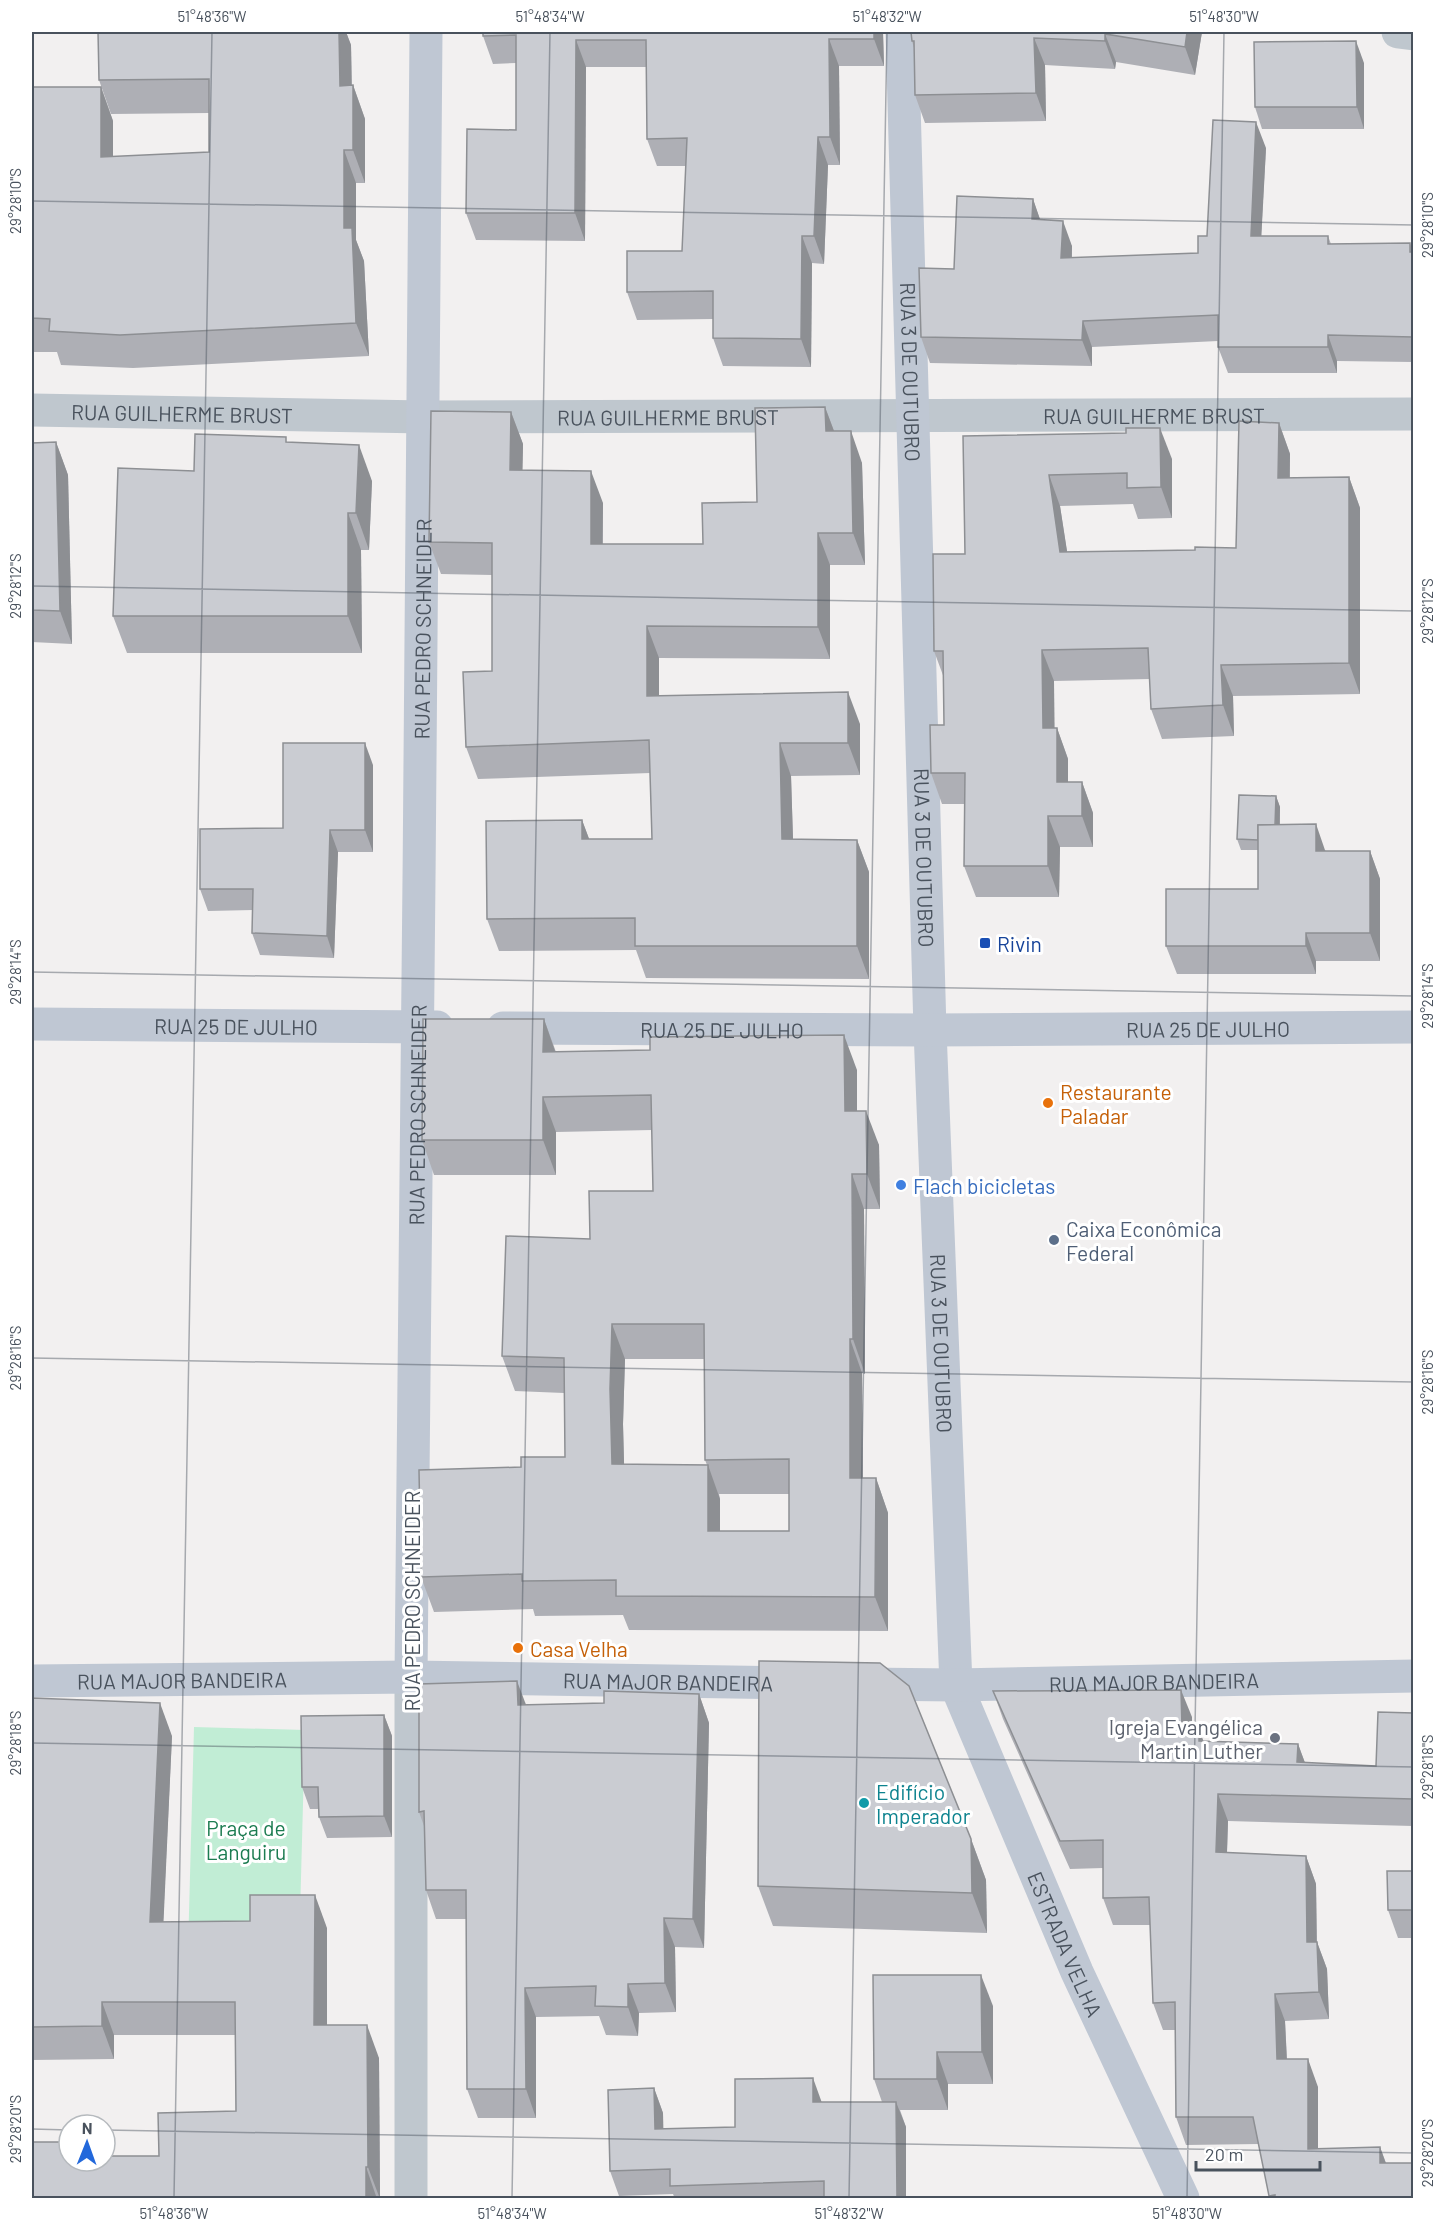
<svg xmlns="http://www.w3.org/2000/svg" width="1445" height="2230" font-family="Barlow,sans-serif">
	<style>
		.green { fill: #c1edd5 }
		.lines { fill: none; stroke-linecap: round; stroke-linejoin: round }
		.street { stroke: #bfc7ce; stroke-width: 33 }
		.secondary { stroke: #bfc7d3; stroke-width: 33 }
		.wall { fill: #aeafb5; fill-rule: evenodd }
		.shaded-wall { fill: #8d8f93 }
		.building { fill: #caccd2; stroke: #8d8f93; stroke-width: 1.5; fill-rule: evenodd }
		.ticks { fill: none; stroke: #49525d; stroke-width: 1.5; stroke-opacity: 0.45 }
		.transit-dot { fill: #1a4fb4; stroke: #fff; stroke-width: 2 }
		.food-dot { fill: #e8710a; stroke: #fff; stroke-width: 2 }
		.shop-dot { fill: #3f7fe0; stroke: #fff; stroke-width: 2 }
		.service-dot { fill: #5c6f8a; stroke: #fff; stroke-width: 2 }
		.worship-dot { fill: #6b7280; stroke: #fff; stroke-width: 2 }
		.culture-dot { fill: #0f9aa8; stroke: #fff; stroke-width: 2 }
		.labels { text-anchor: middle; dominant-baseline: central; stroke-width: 6; stroke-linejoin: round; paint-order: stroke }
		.street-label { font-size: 21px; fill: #49525d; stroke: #fff }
		.transit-label { font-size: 21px; fill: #164399; stroke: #fff; text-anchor: start }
		.food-label { font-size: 21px; fill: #c56008; stroke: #fff; text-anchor: start }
		.shop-label { font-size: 21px; fill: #366cbe; stroke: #fff; text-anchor: start }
		.service-label { font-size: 21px; fill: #4e5e75; stroke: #fff; text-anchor: start }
		.worship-label { font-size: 21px; fill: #5b616d; stroke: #fff; text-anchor: end }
		.culture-label { font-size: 21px; fill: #0d838f; stroke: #fff; text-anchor: start }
		.park-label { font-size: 21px; fill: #1c7c51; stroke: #fff }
		.neatline { fill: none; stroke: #49525d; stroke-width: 2 }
		.ticks-label { font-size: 15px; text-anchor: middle; fill: #49525d }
	</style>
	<rect width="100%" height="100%" fill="#f2f0f0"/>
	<polygon class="green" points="194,1727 305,1730 299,1952 188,1950"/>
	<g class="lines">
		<g class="street">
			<polyline points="1398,32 1414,34"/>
			<path id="s1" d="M32 410 425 417 1414 414"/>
			<polyline points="411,1677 411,2198"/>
		</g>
		<g class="secondary">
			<path id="s2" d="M902 32 930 1030 956 1685 1077 1972 1183 2198"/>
			<path id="s3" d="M32 1024 437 1027"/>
			<path id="s4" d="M503 1028 930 1030 1414 1027"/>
			<path id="s5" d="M411 1677C415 1129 424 580 426 32"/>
			<path id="s6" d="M32 1681 411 1677 803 1683"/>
			<path id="s7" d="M863 1684 956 1685 1414 1676"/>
		</g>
	</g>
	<g class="wall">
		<polygon points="98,32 346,32 351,45 352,85 353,85 365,119 365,183 356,183 356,240 364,261 369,356 133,368 61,365 57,352 32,352 32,87 101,87 113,121 113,157 209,152 209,113 111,114 99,80"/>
		<polygon points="483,32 883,32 884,66 839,66 840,165 828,165 824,264 812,263 811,367 723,366 713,338 713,319 637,320 627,292 682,251 686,166 657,166 647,139 646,67 586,67 585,241 476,240 466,213 516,130 516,63 493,64 483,36"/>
		<polygon points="911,32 1202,32 1195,75 1116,62 1115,69 1045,65 1046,121 925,123 915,95 914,48 912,41"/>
		<polygon points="1364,63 1364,129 1262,129 1255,107"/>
		<polygon points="1266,148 1261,236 1328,236 1331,244 1410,243 1413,252 1413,362 1337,361 1337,373 1228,373 1218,347 1218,341 1092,347 1092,366 930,363 921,337 1033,199 1040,220 1072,246 1072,258 1198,253 1207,236"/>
		<polygon points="825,407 834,431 862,463 865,565 830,565 830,659 659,658 659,696 860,724 860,775 791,776 793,839 857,840 869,872 869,979 646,978 636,950 499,951 487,919 582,820 589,839 652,839 650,773 478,779 466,747 492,671 492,575 441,574 429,542 511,412 523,444 522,470 603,503 603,544 703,544 757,502"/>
		<polygon points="1279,423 1290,454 1290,478 1349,477 1360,508 1360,694 1233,696 1234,736 1162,739 1151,709 1150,679 1054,681 1054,728 1057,728 1068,759 1068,782 1082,782 1093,813 1093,847 1060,847 1059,897 976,897 964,866 965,804 942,804 931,773 944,725 944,678 934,651 965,554 963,436 1172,459 1172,518 1138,519 1133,504 1060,506 1067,552 1195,550 1236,548"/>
		<polygon points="56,442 68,475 72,644 32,642 32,443"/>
		<polygon points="288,442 372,481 369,550 361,550 362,653 127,653 113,616 194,471"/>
		<polygon points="373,765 373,852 338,852 334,958 260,955 252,933 253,910 208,911 200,889 283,828"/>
		<polygon points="1276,796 1280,807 1280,825 1326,851 1370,851 1380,879 1380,961 1316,961 1316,974 1177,974 1166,946 1258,889 1258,850 1241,850 1237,839"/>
		<path d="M544 1019 556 1052 857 1070V1111L879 1145 880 1209H864L865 1374 862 1373 863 1478H876L888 1513V1631L629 1630 623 1615 535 1616 533 1609 434 1612 421 1577 521 1467 565 1457 564 1393 515 1391 502 1356 590 1239 653 1191 652 1130 556 1132V1175H434L422 1140ZM625 1359H704L705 1460 707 1465 624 1464 623 1424ZM719 1494H789V1531H720V1499Z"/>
		<polygon points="993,1691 1192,1717 1192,1729 1199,1729 1203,1741 1298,1744 1305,1763 1376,1766 1413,1713 1413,1826 1228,1821 1227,1853 1306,1856 1316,1884 1317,1942 1327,1969 1329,2019 1285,2021 1287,2059 1318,2087 1318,2149 1380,2147 1386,2163 1413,2199 1270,2199 1259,2144 1186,2145 1176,2117 1175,2030 1163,2030 1153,2003 1150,1925 1113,1925 1103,1898 1103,1868 1070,1869 1003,1719"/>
		<polygon points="699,1694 709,1723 704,1948 675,1947 676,2012 639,2013 638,2036 606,2035 599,2016 536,2017 536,2118 478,2118 467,2089 466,1919 436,1919 426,1890 424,1826 419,1812 526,1705 604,1703"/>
		<polygon points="32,1698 172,1736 163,1922 327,1928 327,2025 379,2058 380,2199 32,2199 69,2161 159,2156 236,2111 235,2035 114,2035 114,2059 32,2060"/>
		<polygon points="384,1715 392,1736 392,1837 327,1838 319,1817 319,1809 310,1809 302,1787"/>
		<polygon points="971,1839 986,1880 987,1933 773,1926 758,1886"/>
		<polygon points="1413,1871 1413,1938 1398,1938 1388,1910"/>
		<polygon points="993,2006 993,2084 948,2084 948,2110 900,2110 906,2127 906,2199 675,2199 673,2194 619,2196 610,2171 654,2088 663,2113 663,2129 735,2127 822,2102 882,2102 874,2079"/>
	</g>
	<g class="shaded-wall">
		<polygon points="339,32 346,32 351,45 352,119 340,86"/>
		<polygon points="874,32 883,32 884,66 874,39"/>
		<polygon points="1187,32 1202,32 1195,75 1185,47"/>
		<polygon points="1105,34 1116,62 1115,69 1105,41"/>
		<polygon points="1034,38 1045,65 1046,121 1036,93"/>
		<polygon points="829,39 839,66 840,165 830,137"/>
		<polygon points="576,40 586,67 585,241 575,213"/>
		<polygon points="1356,41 1364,63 1364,129 1357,107"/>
		<polygon points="353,85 365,119 365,183 353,150"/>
		<polygon points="101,87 113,121 113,191 101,157"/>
		<polygon points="1256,122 1266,148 1260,262 1251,236"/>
		<polygon points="818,137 828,165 824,264 814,236"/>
		<polygon points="344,150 356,183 356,240 364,261 369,356 356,323 344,228"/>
		<polygon points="1033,199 1042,225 1032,219"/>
		<polygon points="1063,221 1072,246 1071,284 1061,258"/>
		<polygon points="802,236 812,263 811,367 801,339"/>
		<polygon points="1083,321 1092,347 1092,366 1082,340"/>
		<polygon points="1328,335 1337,361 1337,373 1328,347"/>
		<polygon points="825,407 837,439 826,431"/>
		<polygon points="511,412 523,444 522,502 510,470"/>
		<polygon points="1279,423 1290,454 1289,509 1278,478"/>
		<polygon points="1160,428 1172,459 1172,518 1161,487"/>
		<polygon points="851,431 862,463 865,565 853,533"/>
		<polygon points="56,442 68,475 72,644 60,611"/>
		<polygon points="359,445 372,481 369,550 356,513"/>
		<polygon points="591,471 603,503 602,576 591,544"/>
		<polygon points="1049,475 1060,506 1072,583 1060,552"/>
		<polygon points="1349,477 1360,508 1360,694 1349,663"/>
		<polygon points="348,513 361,550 362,653 348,616"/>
		<polygon points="818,533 830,565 830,659 818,627"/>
		<polygon points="647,626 659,658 659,728 647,696"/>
		<polygon points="1042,650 1054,681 1055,759 1043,728"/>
		<polygon points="1221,665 1233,696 1234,736 1223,705"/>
		<polygon points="848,692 860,724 860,775 848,743"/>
		<polygon points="1057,728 1068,759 1068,813 1057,782"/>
		<polygon points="365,743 373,765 373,852 365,830"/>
		<polygon points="780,743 791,776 794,872 782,839"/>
		<polygon points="1082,782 1093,813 1093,847 1082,816"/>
		<polygon points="1276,796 1280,807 1279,851 1275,840"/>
		<polygon points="1048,816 1060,847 1059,897 1048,866"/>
		<polygon points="582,820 594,852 582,839"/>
		<polygon points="1316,824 1326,853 1316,851"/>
		<polygon points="330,830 338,852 334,958 327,936"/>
		<polygon points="857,840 869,872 869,979 857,946"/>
		<polygon points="1370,851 1380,879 1380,961 1370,933"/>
		<polygon points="1306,933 1316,961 1316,974 1306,946"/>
		<polygon points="544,1019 556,1054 543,1052"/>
		<polygon points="844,1035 857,1070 857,1146 845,1111"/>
		<polygon points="543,1097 556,1132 556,1175 543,1140"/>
		<polygon points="866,1111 879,1145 880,1209 867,1174"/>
		<polygon points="852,1174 864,1209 865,1374 853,1339"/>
		<polygon points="612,1324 625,1359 623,1424 625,1499 612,1464 610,1389"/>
		<polygon points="850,1339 862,1373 863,1513 850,1478"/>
		<polygon points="708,1465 720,1499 720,1566 708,1531"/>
		<polygon points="876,1478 888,1513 888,1631 875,1597"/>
		<polygon points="517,1681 528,1710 518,1705"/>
		<polygon points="1181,1690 1192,1717 1192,1757 1182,1729"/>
		<polygon points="699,1694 709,1723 704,1948 693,1919"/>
		<polygon points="160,1703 172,1736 162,1955 150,1922"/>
		<polygon points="384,1715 392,1736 392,1837 384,1816"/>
		<polygon points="1199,1729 1209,1756 1199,1741"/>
		<polygon points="1298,1744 1308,1771 1297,1762"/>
		<polygon points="1218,1794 1228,1821 1226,1880 1216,1852"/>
		<polygon points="971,1839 986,1880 987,1933 972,1893"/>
		<polygon points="1306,1856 1316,1884 1317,1970 1307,1942"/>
		<polygon points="315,1895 327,1928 327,2059 314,2025"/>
		<polygon points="664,1918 675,1947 676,2012 665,1983"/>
		<polygon points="1317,1942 1327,1969 1329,2019 1319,1992"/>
		<polygon points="981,1975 993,2006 993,2084 982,2052"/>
		<polygon points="628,1984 639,2013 638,2036 628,2007"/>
		<polygon points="525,1988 536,2017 536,2118 526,2089"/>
		<polygon points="1275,1994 1285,2021 1288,2087 1277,2059"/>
		<polygon points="102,2002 114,2035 114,2059 102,2026"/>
		<polygon points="367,2025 379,2058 380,2199 368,2167"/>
		<polygon points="937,2052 948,2084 948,2110 937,2079"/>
		<polygon points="1308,2059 1318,2087 1318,2177 1308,2149"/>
		<polygon points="813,2078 822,2103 813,2102"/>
		<polygon points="654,2088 663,2113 664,2154 655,2129"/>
		<polygon points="896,2102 906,2127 906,2199 897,2199"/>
		<polygon points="1380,2147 1390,2175 1380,2163"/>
		<polygon points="366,2167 377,2199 366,2199"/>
	</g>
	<g class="building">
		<polygon points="98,32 339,32 340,86 353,85 353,150 344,150 344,228 352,228 356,323 120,335 49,331 50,319 32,318 32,87 101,87 101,157 209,152 209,79 99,80"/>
		<polygon points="483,32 874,32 874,39 829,39 830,137 818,137 814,236 802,236 801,339 713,338 713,291 627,292 627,251 682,251 687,138 647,139 646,40 576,40 575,213 466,213 467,129 516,130 516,35 483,36"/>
		<polygon points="911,32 1187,32 1185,47 1105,34 1105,41 1034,38 1036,93 915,95 914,41 912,41"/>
		<polygon points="1356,41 1357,107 1255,107 1254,42"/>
		<polygon points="1213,120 1256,122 1251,236 1328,236 1328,244 1410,243 1410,252 1413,252 1413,337 1328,335 1328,347 1218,347 1218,315 1083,321 1082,340 921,337 919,268 954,269 957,196 1033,199 1032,219 1063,221 1061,258 1198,253 1198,236 1207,236"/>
		<polygon points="825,407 826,431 851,431 853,533 818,533 818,627 647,626 647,696 848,692 848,743 780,743 782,839 857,840 857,946 635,946 635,918 487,919 486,821 582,820 582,839 652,839 649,740 466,747 463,672 492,671 492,543 429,542 431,411 511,412 510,470 591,471 591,544 703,544 702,503 757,502 755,408"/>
		<polygon points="1239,421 1279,423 1278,478 1349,477 1349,663 1221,665 1223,705 1151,709 1148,648 1042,650 1043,728 1057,728 1057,782 1082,782 1082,816 1048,816 1048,866 964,866 965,773 931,773 930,725 944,725 943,651 934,651 933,554 965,554 963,436 1126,433 1126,428 1160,428 1161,487 1127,488 1127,473 1049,475 1060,552 1195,550 1195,547 1236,548"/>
		<polygon points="195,434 286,437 286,442 359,445 356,513 348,513 348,616 113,616 118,468 194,471"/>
		<polygon points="56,442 60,611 32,610 32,443"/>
		<polygon points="283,743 365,743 365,830 330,830 327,936 252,933 253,889 200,889 200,829 283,828"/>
		<polygon points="1239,795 1276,796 1275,825 1258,825 1258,840 1237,839"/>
		<polygon points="1316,824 1316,851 1370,851 1370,933 1306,933 1306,946 1166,946 1166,889 1258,889 1258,825"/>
		<path d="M423 1019H544L543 1052 650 1050V1037L844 1035 845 1111H866L867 1174H852L853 1339H850V1478H876L875 1597 616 1596V1580L522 1581V1574L421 1577 419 1470 521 1467V1457H565L564 1358 502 1356 506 1236 590 1239 589 1191H653L651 1095 543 1097V1140H422ZM612 1324H704L705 1460 789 1459V1531H708V1465L612 1464 610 1389Z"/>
		<polygon points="759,1661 880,1663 909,1686 971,1839 972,1893 758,1886"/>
		<polygon points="517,1681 518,1705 604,1703 604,1691 699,1694 693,1919 664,1918 665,1983 628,1984 628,2007 595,2006 596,1986 525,1988 526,2089 467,2089 466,1890 426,1890 424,1811 419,1812 419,1684"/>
		<polygon points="1181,1690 1182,1729 1199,1729 1199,1741 1298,1744 1297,1762 1376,1766 1378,1712 1413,1713 1413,1799 1218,1794 1216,1852 1306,1856 1307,1942 1317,1942 1319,1992 1275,1994 1277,2059 1308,2059 1308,2149 1380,2147 1380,2163 1413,2163 1413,2199 1275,2199 1275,2195 1269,2196 1253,2117 1176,2117 1175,2002 1153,2003 1149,1897 1103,1898 1103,1840 1060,1841 993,1691"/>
		<polygon points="32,1698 160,1703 150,1922 250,1921 250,1895 315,1895 314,2025 367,2025 368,2167 366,2167 366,2199 32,2199 32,2142 69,2142 69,2161 105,2161 105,2156 159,2156 158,2113 236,2111 235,2002 102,2002 102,2026 32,2027"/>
		<polygon points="384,1715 384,1816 319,1817 318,1787 302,1787 301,1716"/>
		<polygon points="1387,1871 1413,1871 1413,1910 1388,1910"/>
		<polygon points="873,1975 981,1975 982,2052 937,2052 937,2079 874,2079"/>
		<polygon points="813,2078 813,2102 896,2102 897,2199 824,2199 824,2181 670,2186 670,2169 610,2171 608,2090 654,2088 655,2129 735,2127 735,2079"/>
	</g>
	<path class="ticks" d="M32 201 1414 225M32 586 1414 611M32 972 1414 996M32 1358 1414 1382M32 1743 1414 1767M32 2129 69 2130M105 2130 1414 2153M174 2198 212 32M512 2198 550 32M849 2198 887 32M1187 2198 1224 32"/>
	<rect class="transit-dot" x="979" y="937" width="12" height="12" rx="3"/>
	<g class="food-dot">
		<circle cx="1048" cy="1103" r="6"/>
		<circle cx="518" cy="1648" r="6"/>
	</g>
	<circle class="shop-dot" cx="901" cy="1185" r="6"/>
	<circle class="service-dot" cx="1054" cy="1240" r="6"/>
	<circle class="worship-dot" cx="1275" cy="1738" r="6"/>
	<circle class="culture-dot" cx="864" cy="1803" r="6"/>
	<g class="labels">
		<g class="street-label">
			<text stroke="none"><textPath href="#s2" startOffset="340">RUA 3 DE OUTUBRO</textPath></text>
			<text stroke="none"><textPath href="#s1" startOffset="150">RUA GUILHERME BRUST</textPath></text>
			<text stroke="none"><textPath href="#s1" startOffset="1122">RUA GUILHERME BRUST</textPath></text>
			<text stroke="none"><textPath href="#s1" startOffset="636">RUA GUILHERME BRUST</textPath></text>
			<text stroke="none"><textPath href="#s5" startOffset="1048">RUA PEDRO SCHNEIDER</textPath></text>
			<text stroke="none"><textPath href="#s2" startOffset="826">RUA 3 DE OUTUBRO</textPath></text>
			<text stroke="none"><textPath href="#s3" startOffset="204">RUA 25 DE JULHO</textPath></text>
			<text stroke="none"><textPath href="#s4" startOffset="219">RUA 25 DE JULHO</textPath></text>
			<text stroke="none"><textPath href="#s4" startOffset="705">RUA 25 DE JULHO</textPath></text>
			<text stroke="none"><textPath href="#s5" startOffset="562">RUA PEDRO SCHNEIDER</textPath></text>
			<text stroke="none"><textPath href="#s2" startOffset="1312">RUA 3 DE OUTUBRO</textPath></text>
			<text transform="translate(411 1601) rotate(-90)">RUA PEDRO SCHNEIDER</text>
			<text stroke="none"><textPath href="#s6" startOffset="150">RUA MAJOR BANDEIRA</textPath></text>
			<text stroke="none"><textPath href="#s6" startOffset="636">RUA MAJOR BANDEIRA</textPath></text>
			<text stroke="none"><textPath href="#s7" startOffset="291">RUA MAJOR BANDEIRA</textPath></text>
			<text stroke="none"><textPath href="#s2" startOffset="1935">ESTRADA VELHA</textPath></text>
		</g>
		<g class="transit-label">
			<text x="997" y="943">Rivin</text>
		</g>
		<g class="food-label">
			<text x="1060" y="1091">Restaurante<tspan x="1060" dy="24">Paladar</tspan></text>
			<text x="530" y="1648">Casa Velha</text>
		</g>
		<g class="shop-label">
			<text x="913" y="1185">Flach bicicletas</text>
		</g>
		<g class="service-label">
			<text x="1066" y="1228">Caixa Econômica<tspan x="1066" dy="24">Federal</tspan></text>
		</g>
		<g class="worship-label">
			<text x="1263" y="1726">Igreja Evangélica<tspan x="1263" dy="24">Martin Luther</tspan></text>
		</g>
		<g class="culture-label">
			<text x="876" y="1791">Edifício<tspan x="876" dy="24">Imperador</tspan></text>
		</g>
		<g class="park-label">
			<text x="246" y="1827">Praça de<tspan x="246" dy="24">Languiru</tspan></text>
		</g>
	</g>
	<rect width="1445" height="2230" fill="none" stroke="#ffffff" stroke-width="66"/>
	<g transform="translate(87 2143) rotate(1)"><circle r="28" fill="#ffffff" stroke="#b6babe" stroke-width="1.5"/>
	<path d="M0-4.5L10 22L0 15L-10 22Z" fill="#2268db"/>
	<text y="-9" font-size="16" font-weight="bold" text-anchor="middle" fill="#49525d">N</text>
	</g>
	<path d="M1196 2161v9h124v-9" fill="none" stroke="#49525d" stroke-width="3"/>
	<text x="1205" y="2161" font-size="18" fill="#49525d" stroke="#ffffff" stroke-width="4.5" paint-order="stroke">20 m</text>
	<rect x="33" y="33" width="1379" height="2164" class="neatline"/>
	<g class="ticks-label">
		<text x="212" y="22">51°48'36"W</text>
		<text x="550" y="22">51°48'34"W</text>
		<text x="887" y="22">51°48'32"W</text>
		<text x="1224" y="22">51°48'30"W</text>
		<text transform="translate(16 201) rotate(-90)" y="5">29°28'10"S</text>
		<text transform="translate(1428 225) rotate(-90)" y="5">29°28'10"S</text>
		<text transform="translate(16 586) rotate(-90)" y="5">29°28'12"S</text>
		<text transform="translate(1428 611) rotate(-90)" y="5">29°28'12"S</text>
		<text transform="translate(16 972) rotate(-90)" y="5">29°28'14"S</text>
		<text transform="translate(1428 996) rotate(-90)" y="5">29°28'14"S</text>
		<text transform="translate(16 1358) rotate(-90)" y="5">29°28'16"S</text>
		<text transform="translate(1428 1382) rotate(-90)" y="5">29°28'16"S</text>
		<text transform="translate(16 1743) rotate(-90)" y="5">29°28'18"S</text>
		<text transform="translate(1428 1767) rotate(-90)" y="5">29°28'18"S</text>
		<text transform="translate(16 2129) rotate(-90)" y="5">29°28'20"S</text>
		<text transform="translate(1428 2153) rotate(-90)" y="5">29°28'20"S</text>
		<text x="174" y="2219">51°48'36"W</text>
		<text x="512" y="2219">51°48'34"W</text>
		<text x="849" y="2219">51°48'32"W</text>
		<text x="1187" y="2219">51°48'30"W</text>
	</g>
</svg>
